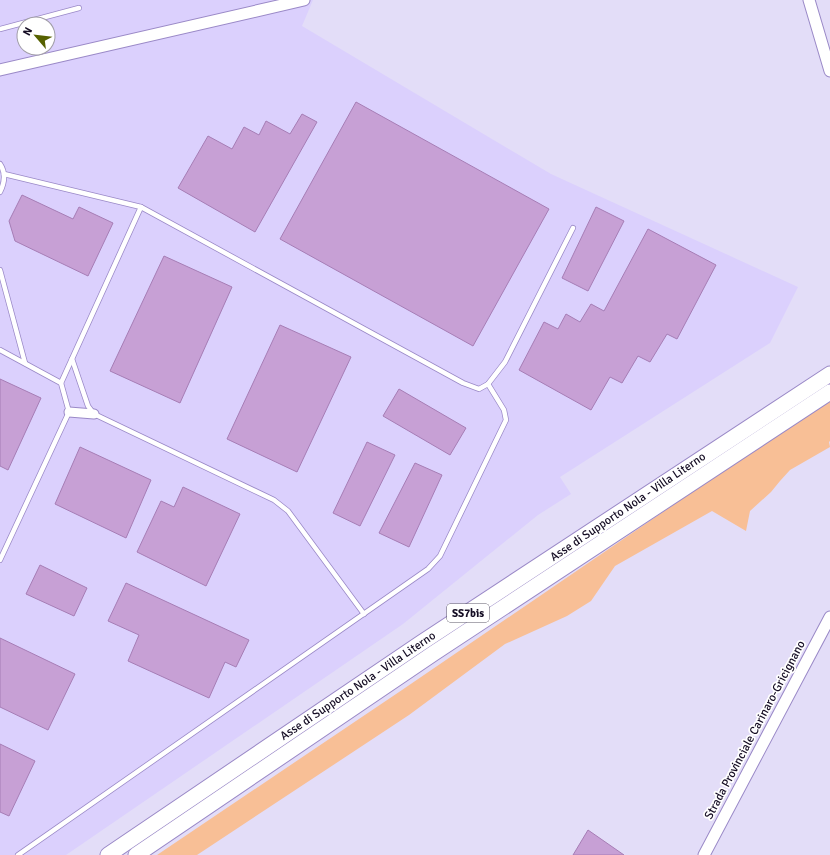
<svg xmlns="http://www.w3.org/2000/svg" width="830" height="855" font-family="Signika,sans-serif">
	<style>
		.built { fill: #dbd0fd; fill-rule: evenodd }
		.green { fill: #f8bf96 }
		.building { fill: #c7a0d5; stroke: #a67db5 }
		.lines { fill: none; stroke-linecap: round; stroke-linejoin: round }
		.service-casing { stroke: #9a89c7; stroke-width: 6 }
		.minor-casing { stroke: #9a89c7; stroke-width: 11 }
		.tertiary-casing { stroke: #9a89c7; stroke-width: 13 }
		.trunk-casing { stroke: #9a89c7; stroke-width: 17 }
		.service { stroke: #fff; stroke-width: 4.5 }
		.minor { stroke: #fff; stroke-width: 9 }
		.tertiary { stroke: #fff; stroke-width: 11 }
		.trunk { stroke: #fff; stroke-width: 15 }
		.labels { text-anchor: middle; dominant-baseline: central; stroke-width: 3.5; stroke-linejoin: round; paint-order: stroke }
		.shield { fill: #fff; stroke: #5b5666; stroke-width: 1 }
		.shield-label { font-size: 11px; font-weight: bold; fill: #150d24 }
		.street-label { font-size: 12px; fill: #150d24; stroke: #fff }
	</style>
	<rect width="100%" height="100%" fill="#e3ddf8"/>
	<path class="built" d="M0 0H313L302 26 551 174 798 287 770 343 560 477 571 494 538 515 403 624 66 855H0ZM24 24H48V48H24Z"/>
	<polygon class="green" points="830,398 830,441 829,442 830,447 790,470 780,481 771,492 750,511 746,531 712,511 615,566 591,601 567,616 505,644 409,715 197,855 157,855 402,690"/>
	<g class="building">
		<polygon points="356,102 549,209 473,346 280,239"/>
		<polygon points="302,114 317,122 255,232 178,188 208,136 232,149 244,127 259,135 266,121 290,134"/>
		<polygon points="22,195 73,219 79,207 113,223 88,276 15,241 9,221"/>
		<polygon points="596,207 624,221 588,291 562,278"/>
		<polygon points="648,229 716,265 677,339 667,334 650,362 638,356 622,383 610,377 591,410 519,370 544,322 558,329 566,314 580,322 591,304 604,311"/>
		<polygon points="164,256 232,287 180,403 110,371"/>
		<polygon points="280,325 351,357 297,472 227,439"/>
		<polygon points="0,379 41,398 8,470 0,466"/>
		<polygon points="399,389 466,428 450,455 383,416"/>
		<polygon points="367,442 395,455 360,526 333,513"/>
		<polygon points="80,447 151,480 126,538 55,504"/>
		<polygon points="415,463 442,475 409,547 379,533"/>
		<polygon points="183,487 240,514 206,586 137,552 161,501 174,507"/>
		<polygon points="40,565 87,588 74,616 26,594"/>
		<polygon points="126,583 249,640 236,667 225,662 209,698 128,661 139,635 108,621"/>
		<polygon points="0,638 75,674 48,730 0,707"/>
		<polygon points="0,744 35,761 9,816 0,812"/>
		<polygon points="588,830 624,855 573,855"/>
	</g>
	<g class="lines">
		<g class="service-casing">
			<g id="service">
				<polyline points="0,29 79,8"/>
				<path d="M0 164C6 173 5 182 0 192"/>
				<polyline points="4,174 141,207 463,383 479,389 488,384 505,362 573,228"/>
				<polyline points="0,270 25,363"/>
				<polyline points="0,350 61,383 69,412 0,560"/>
				<polyline points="72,359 88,406 94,414 274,500 288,511 364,614"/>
				<polyline points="61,383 141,207"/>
				<polyline points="18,855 428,569 440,556 506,420 504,410 488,384"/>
			</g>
		</g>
		<g class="minor-casing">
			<polyline id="minor" points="69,412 94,414"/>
		</g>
		<g class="tertiary-casing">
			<g id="tertiary">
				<polyline points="809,0 830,71"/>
				<polyline points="0,70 304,0"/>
				<polyline points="704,855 830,617"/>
			</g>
		</g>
		<g class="trunk-casing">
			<g id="trunk">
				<polyline points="108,855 421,643 830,374"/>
				<polyline points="136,855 434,653 830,392"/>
			</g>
		</g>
		<use href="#service" class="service"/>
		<use href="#minor" class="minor"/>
		<use href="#tertiary" class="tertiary"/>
		<use href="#trunk" class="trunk"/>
	</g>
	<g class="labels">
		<rect class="shield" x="447" y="604" width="42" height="18" rx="3"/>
		<g class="shield-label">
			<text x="468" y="613">SS7bis</text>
		</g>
		<g class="street-label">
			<text transform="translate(628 507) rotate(-34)">Asse di Supporto Nola - Villa Literno</text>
			<text transform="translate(358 686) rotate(-34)">Asse di Supporto Nola - Villa Literno</text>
			<text transform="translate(755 730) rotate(-62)">Strada Provinciale Carinaro-Gricignano</text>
		</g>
	</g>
	<g transform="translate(36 36) rotate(298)"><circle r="19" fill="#ffffff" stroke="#a19ea7"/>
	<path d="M0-3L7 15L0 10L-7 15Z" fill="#566100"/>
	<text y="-6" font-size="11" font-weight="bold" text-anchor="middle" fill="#150d24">N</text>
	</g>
</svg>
